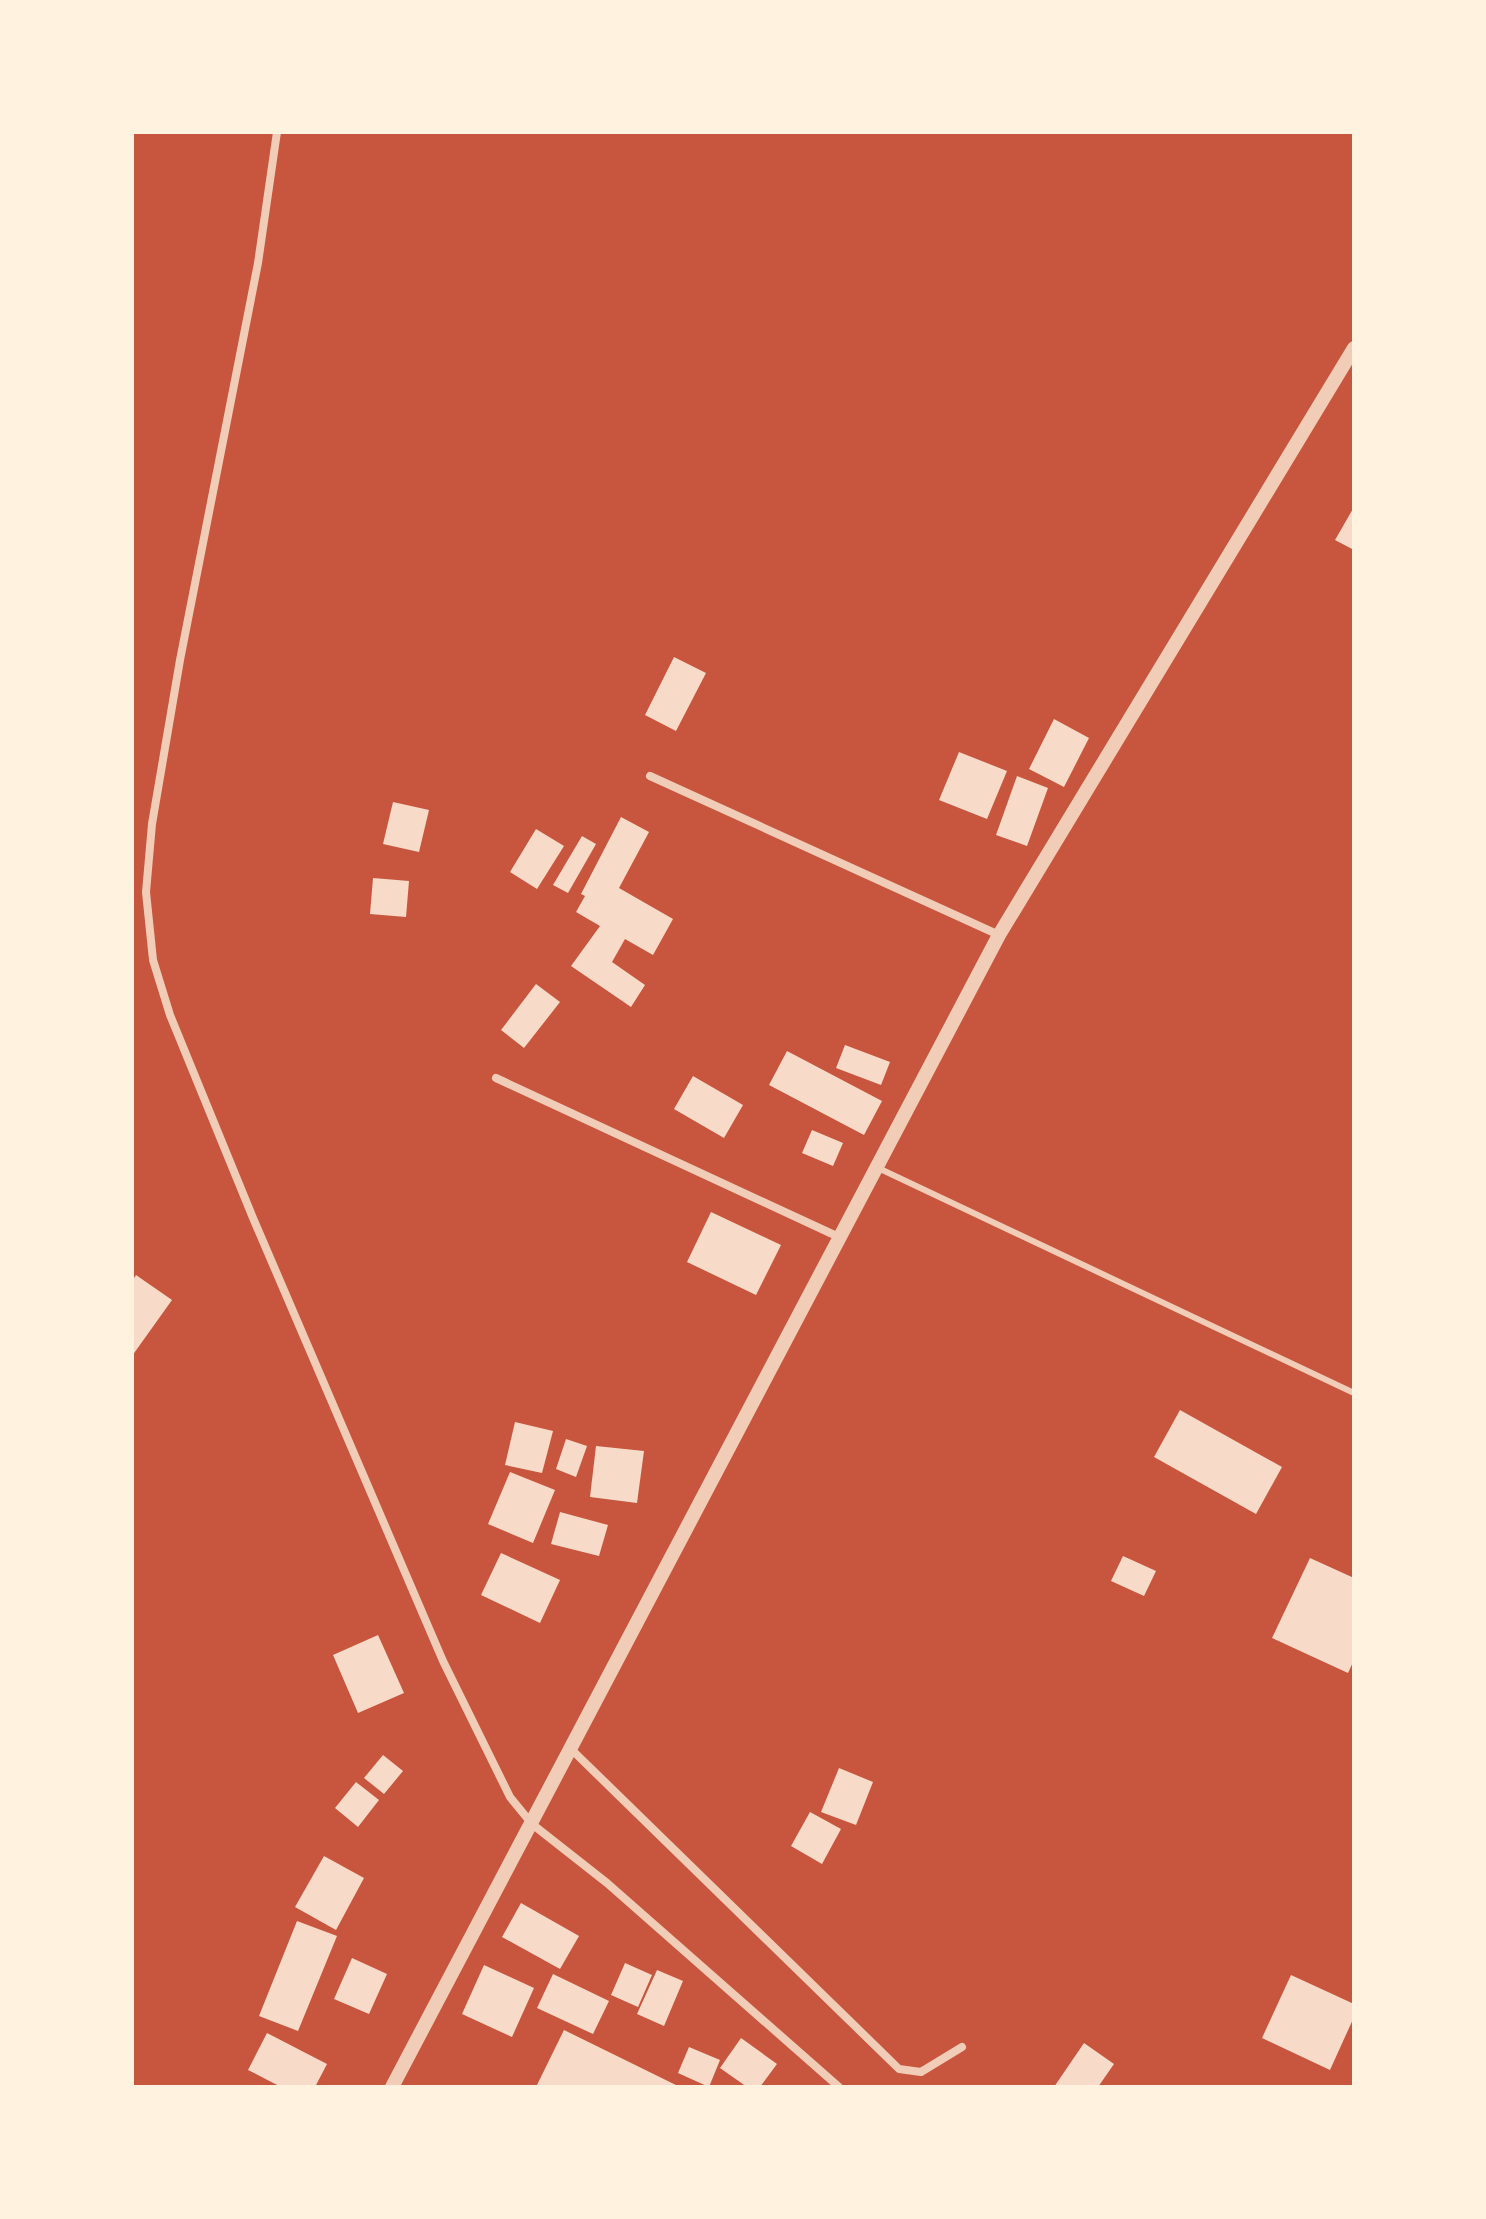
<svg xmlns="http://www.w3.org/2000/svg" width="1486" height="2219" font-family="'PT Sans',sans-serif">
	<style>
		.building { fill: #f7dbc8 }
		.lines { fill: none; stroke-linecap: round; stroke-linejoin: round }
		.service { stroke: #f1ccb7; stroke-width: 6 }
		.minor { stroke: #f1ccb7; stroke-width: 8 }
		.tertiary { stroke: #f1ccb7; stroke-width: 14 }
	</style>
	<rect width="100%" height="100%" fill="#c8553d"/>
	<g class="building">
		<polygon points="1354,507 1354,550 1335,540"/>
		<polygon points="674,657 706,673 676,731 645,715"/>
		<polygon points="1054,719 1089,738 1064,787 1029,769"/>
		<polygon points="959,752 1007,771 987,819 939,800"/>
		<polygon points="1017,776 1048,788 1027,846 996,835"/>
		<polygon points="393,802 429,810 419,852 383,844"/>
		<polygon points="621,817 649,832 619,888 673,919 653,955 625,939 612,962 645,985 631,1007 571,966 600,926 576,912 585,896 581,894"/>
		<polygon points="536,829 564,846 537,889 510,872"/>
		<polygon points="582,836 596,844 568,893 553,885"/>
		<polygon points="373,878 409,881 406,917 370,914"/>
		<polygon points="536,984 560,1002 524,1048 501,1030"/>
		<polygon points="845,1045 890,1062 881,1085 836,1068"/>
		<polygon points="787,1051 882,1101 864,1135 769,1085"/>
		<polygon points="693,1076 743,1105 724,1138 674,1109"/>
		<polygon points="812,1130 843,1143 833,1166 802,1153"/>
		<polygon points="711,1212 781,1245 756,1295 687,1262"/>
		<polygon points="136,1275 172,1300 132,1356 132,1281"/>
		<polygon points="1180,1410 1282,1467 1256,1514 1154,1457"/>
		<polygon points="515,1422 553,1431 542,1473 505,1465"/>
		<polygon points="566,1439 587,1446 576,1477 556,1469"/>
		<polygon points="596,1446 644,1451 637,1503 590,1497"/>
		<polygon points="510,1472 555,1490 533,1543 488,1524"/>
		<polygon points="560,1512 608,1525 599,1556 551,1544"/>
		<polygon points="501,1553 560,1580 540,1623 481,1595"/>
		<polygon points="1123,1556 1156,1571 1144,1596 1111,1581"/>
		<polygon points="1310,1558 1354,1578 1354,1660 1348,1673 1272,1638"/>
		<polygon points="378,1635 404,1693 358,1713 333,1655"/>
		<polygon points="383,1755 403,1771 384,1794 364,1778"/>
		<polygon points="839,1768 873,1782 856,1825 821,1812"/>
		<polygon points="356,1782 379,1800 358,1827 335,1808"/>
		<polygon points="810,1812 841,1829 822,1864 791,1846"/>
		<polygon points="324,1856 364,1878 336,1930 295,1907"/>
		<polygon points="521,1903 579,1936 560,1969 502,1937"/>
		<polygon points="297,1921 337,1936 298,2031 259,2016"/>
		<polygon points="352,1958 387,1974 369,2014 334,1999"/>
		<polygon points="625,1963 652,1975 638,2007 611,1995"/>
		<polygon points="484,1965 534,1988 512,2037 462,2014"/>
		<polygon points="657,1970 683,1981 664,2026 637,2014"/>
		<polygon points="553,1974 609,2001 593,2034 537,2008"/>
		<polygon points="1291,1975 1354,2004 1354,2017 1330,2070 1262,2038"/>
		<polygon points="564,2030 680,2087 536,2087"/>
		<polygon points="267,2033 327,2064 315,2087 281,2087 248,2070"/>
		<polygon points="741,2038 777,2064 760,2087 747,2087 720,2068"/>
		<polygon points="1084,2043 1114,2064 1098,2087 1054,2087"/>
		<polygon points="689,2047 720,2060 709,2087 678,2073"/>
	</g>
	<g class="lines">
		<polyline class="service" points="876,1167 1354,1393"/>
		<g class="minor">
			<polyline points="277,132 258,263 180,660 152,824 146,892 153,960 170,1015 253,1218 443,1661 510,1797 532,1824 607,1883 839,2087"/>
			<polyline points="650,776 999,935"/>
			<polyline points="496,1078 841,1238"/>
			<polyline points="572,1750 899,2069 921,2072 962,2047"/>
		</g>
		<polyline class="tertiary" points="392,2087 999,935 1354,348"/>
	</g>
	<rect width="1486" height="2219" fill="none" stroke="#fff3e0" stroke-width="268"/>
</svg>
